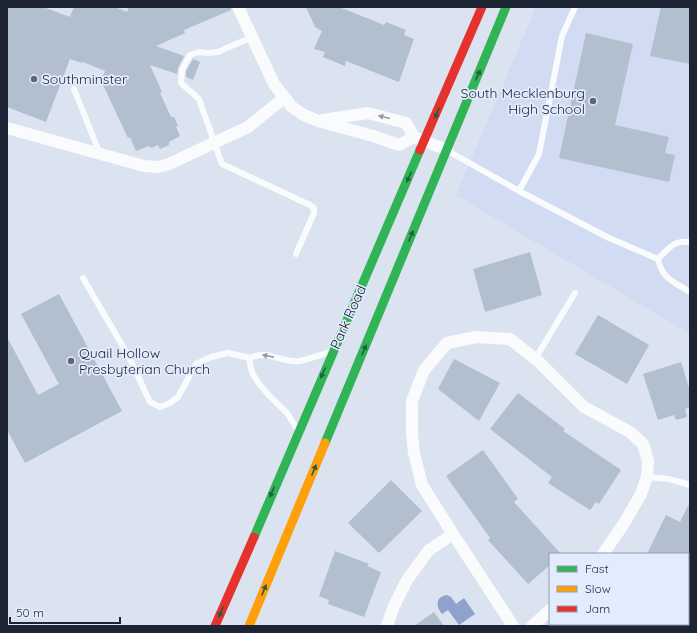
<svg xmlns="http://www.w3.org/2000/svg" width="697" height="633" font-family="Quicksand,sans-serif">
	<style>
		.built { fill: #d1dcf3 }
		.water { fill: #8fa2cb }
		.building { fill: #b2bfce }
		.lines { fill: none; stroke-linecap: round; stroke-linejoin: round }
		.lane { stroke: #fafbfd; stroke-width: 6 }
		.street { stroke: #fafbfd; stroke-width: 12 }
		.fast { stroke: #30b455; stroke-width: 9 }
		.slow { stroke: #ff9f0a; stroke-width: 9 }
		.jam { stroke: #e5322d; stroke-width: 9 }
		.oneway { fill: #255e41 }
		.oneway2 { fill: #979aa3 }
		.poi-dot { fill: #606676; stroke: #e3ecfe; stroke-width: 1.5 }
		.labels { text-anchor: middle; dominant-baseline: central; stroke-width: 3.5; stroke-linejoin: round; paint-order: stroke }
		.poi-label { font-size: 14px; fill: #1d2434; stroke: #e3ecfe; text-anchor: start }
		.street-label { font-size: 14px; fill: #1d2434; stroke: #e3ecfe }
	</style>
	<rect width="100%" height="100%" fill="#dbe2f0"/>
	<polygon class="built" points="536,7 690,7 690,334 456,195"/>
	<path class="water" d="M447 595 451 597 456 604 464 598 475 614 459 625 448 610 442 614C436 606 435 597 447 595Z"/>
	<g class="building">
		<polygon points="7,7 43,7 70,17 74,7 115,7 127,12 129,7 231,7 231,10 184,30 185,33 156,46 184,56 178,68 177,74 150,65 162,92 160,93 171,117 174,117 178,126 176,127 180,136 169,142 169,145 160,149 158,145 151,148 149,146 136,151 130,137 128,138 103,85 106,84 102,78 105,71 83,62 82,63 70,59 46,122 7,107"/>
		<polygon points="306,7 339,7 384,25 386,22 406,30 404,35 414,39 399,82 346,61 345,66 323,57 325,52 314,49 322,31 315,27"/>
		<polygon points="661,7 690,7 690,64 650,56"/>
		<polygon points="586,33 633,44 615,125 669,137 665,153 675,155 669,182 559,158"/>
		<polygon points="193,59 200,62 193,80 186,77 186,71"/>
		<polygon points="530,252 542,295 485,312 473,269"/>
		<polygon points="59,294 122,411 25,463 7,430 7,337 38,395 59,384 21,314"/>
		<polygon points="598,315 649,345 627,384 575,354"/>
		<polygon points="454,359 500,383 479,421 438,389"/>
		<polygon points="681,362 690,391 690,407 685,409 687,417 676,420 674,415 658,420 643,374"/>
		<polygon points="518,393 565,429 563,431 621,470 599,504 596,502 590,510 548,483 552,477 490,429"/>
		<polygon points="483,450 518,499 514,502 561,554 550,554 550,565 528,584 488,540 490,538 446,476"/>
		<polygon points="391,480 422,511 379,553 348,523"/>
		<polygon points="690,502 690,554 647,554 666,515 680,522"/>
		<polygon points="335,551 369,564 367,566 381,572 364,617 328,604 329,600 319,596"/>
		<polygon points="434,612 444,626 414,626"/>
	</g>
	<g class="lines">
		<g class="lane">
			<polyline points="252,37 218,52 208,53 199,52 190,55 182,70 181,83 199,99 222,164 310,205 314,208 314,213 296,254"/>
			<polyline points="74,89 100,154"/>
			<polyline points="448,151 519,191 609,238 658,259"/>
			<polyline points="519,191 539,154 562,36 575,7"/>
			<path d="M658 259C662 279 674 282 690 292"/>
			<path d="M658 259C669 248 674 240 690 242"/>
			<polyline points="83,278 129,357 150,402 160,407 170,403 178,397 196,364 211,357 228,353 250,358"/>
			<polyline points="535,359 575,293"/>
			<path d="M298 429C293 424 291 418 287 413 274 400 247 378 250 358 267 349 282 363 299 361 309 359 320 355 330 352"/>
			<polyline points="647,477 669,479 690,485"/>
		</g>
		<g class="street">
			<polyline points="238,7 274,84 292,107 304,115 318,121 373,136 399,145 414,137"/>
			<polyline points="323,120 368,113 406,123 414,137 447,150"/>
			<polyline points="7,128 144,166 158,167 169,164 248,127 284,98"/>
			<polyline points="387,626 394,606 407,580 429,550 453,534"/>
			<polyline points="513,626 453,534 422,485 414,453 412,433 412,401 424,370 447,343 476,337 510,339 539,362 584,407 630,432 643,444 648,461 647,477 641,494 623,525 603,554"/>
			<polyline points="532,626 550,610"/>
		</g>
		<g class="fast">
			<polyline points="325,443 506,7"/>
			<polyline points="254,537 420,150"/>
		</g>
		<polyline class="slow" points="249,626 325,443"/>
		<g class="jam">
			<polyline points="420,150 482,7"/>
			<polyline points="215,626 254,537"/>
		</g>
	</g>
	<defs><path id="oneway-solid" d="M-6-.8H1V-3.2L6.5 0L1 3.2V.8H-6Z"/></defs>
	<g class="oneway">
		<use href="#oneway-solid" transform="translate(478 75) rotate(-67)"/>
		<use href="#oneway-solid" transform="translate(437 113) rotate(113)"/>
		<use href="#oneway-solid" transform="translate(409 177) rotate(114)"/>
		<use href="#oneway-solid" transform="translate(411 236) rotate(-67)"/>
		<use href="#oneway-solid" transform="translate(364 350) rotate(-67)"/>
		<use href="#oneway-solid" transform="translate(323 373) rotate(114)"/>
		<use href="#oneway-solid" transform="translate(314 470) rotate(-67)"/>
		<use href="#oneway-solid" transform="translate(272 492) rotate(113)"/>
		<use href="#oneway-solid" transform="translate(264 590) rotate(-67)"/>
		<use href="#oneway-solid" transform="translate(221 612) rotate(113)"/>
	</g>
	<g class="oneway2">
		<use href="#oneway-solid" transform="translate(384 117) rotate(-166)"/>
		<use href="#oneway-solid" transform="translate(268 356) rotate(-169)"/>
	</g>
	<g class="poi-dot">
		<circle cx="34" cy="79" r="4"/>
		<circle cx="593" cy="101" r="4"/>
		<circle cx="71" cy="361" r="4"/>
	</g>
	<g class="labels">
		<g class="poi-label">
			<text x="42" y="79">Southminster</text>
			<text x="585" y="93" text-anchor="end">South Mecklenburg<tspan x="585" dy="16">High School</tspan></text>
			<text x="79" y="353">Quail Hollow<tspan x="79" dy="16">Presbyterian Church</tspan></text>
		</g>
		<g class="street-label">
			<text transform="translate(348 317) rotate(-66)">Park Road</text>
		</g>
	</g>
	<rect width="697" height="633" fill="none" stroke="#1d2434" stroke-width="16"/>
	<rect x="549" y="553" width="140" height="72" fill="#e3ecfe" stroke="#949cad"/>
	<rect x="557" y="566" width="20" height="6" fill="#30b455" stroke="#949cad"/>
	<text x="585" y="573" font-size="12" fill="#1d2434">Fast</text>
	<rect x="557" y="586" width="20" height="6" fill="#ff9f0a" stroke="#949cad"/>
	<text x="585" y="593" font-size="12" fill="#1d2434">Slow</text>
	<rect x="557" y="606" width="20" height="6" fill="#e5322d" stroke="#949cad"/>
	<text x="585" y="613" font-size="12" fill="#1d2434">Jam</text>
	<path d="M10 617v6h110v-6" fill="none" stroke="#1d2434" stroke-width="2"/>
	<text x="16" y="617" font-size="12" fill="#1d2434" stroke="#e3ecfe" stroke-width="3" paint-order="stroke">50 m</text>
</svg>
